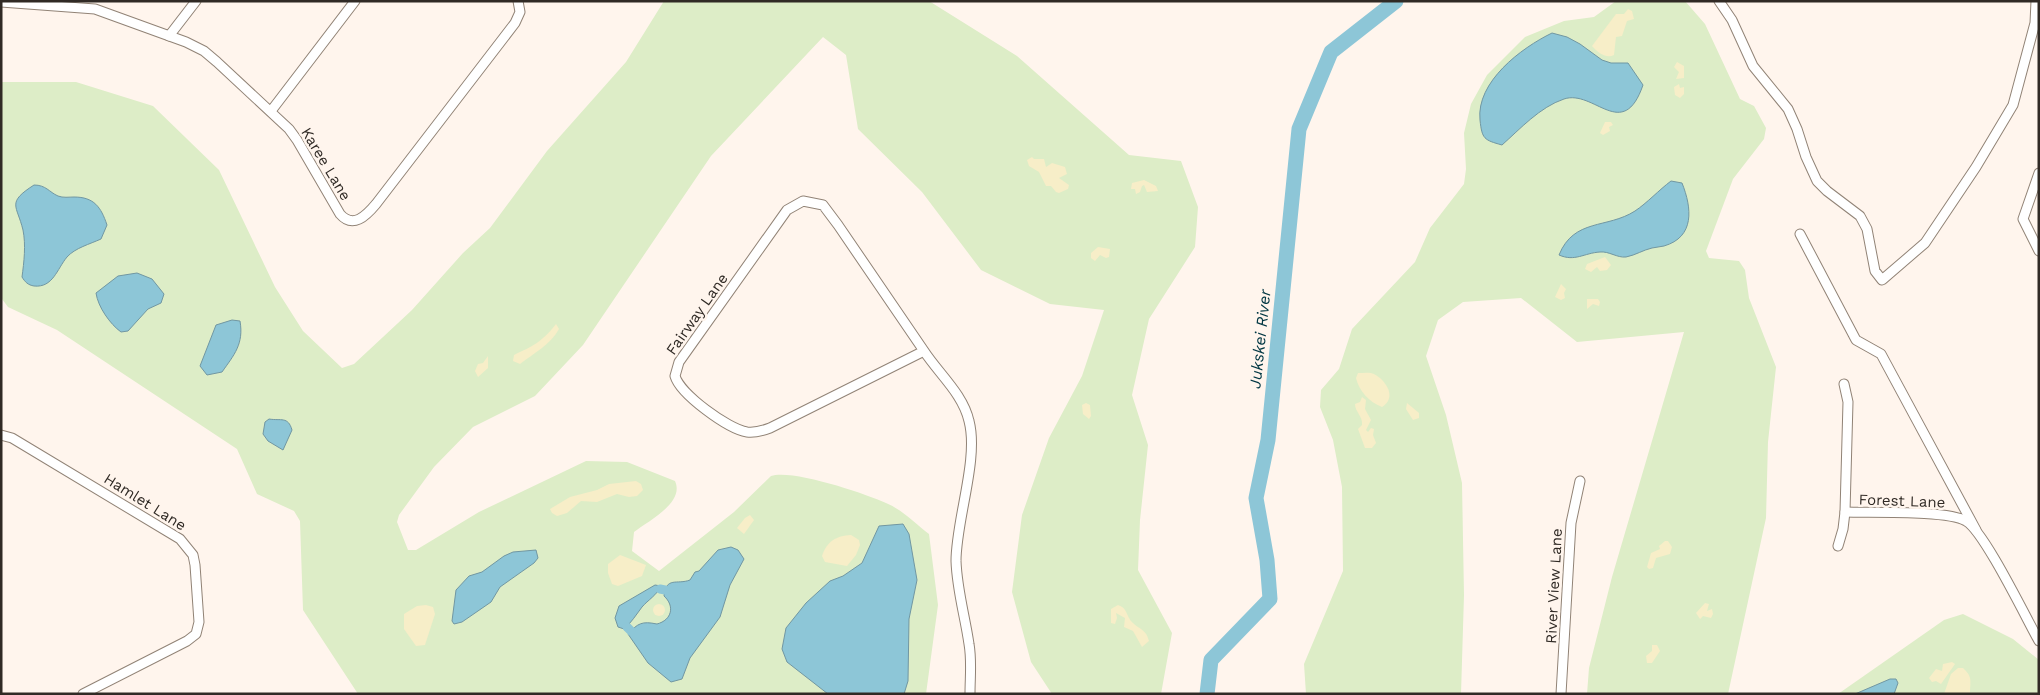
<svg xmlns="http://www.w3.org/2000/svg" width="2040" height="695" font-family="'Work Sans',sans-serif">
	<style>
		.green { fill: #ddedc7 }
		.sand { fill: #f7eec8 }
		.water { fill: #8dc6d7; stroke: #7197a2 }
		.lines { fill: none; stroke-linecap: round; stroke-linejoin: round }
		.canal { stroke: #8dc6d7; stroke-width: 9 }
		.river { stroke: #8dc6d7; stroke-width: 15 }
		.street-casing { stroke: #918376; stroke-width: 11 }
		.street { stroke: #fff; stroke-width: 9 }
		.labels { text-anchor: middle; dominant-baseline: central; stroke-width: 5; stroke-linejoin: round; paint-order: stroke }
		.street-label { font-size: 15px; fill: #302a25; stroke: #fff5ed }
		.water-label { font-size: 16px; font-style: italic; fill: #003642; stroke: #fff5ed }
	</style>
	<rect width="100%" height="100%" fill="#fff5ed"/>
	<g class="green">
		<path d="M664 1H929L1017 56 1129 155 1181 161 1198 207 1195 247 1149 319 1132 395 1148 445 1140 520 1138 570 1172 633 1161 694H1052L1031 662 1012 592 1022 515 1049 438 1082 376 1104 310 1050 304 981 270 922 192 858 129 846 55 823 37 711 156 583 345 535 396 473 427 434 467 399 515 397 522 408 550H416L479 512 586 461 627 462 675 481C685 503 648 521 634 532L632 551 659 571 734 512 771 476C792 469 864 493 886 503 901 509 916 524 929 534L938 605 926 694H358L303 610 300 521 294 511 257 494 237 449 57 330 8 307 2 299 1 82H76L153 106 219 170 275 287 303 331 342 368 354 364 412 310 463 253 490 228 547 151 626 62Z"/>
		<polygon points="1616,1 1685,1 1705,24 1740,99 1754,106 1766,128 1764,139 1733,179 1706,251 1709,258 1739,261 1745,270 1749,298 1776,367 1768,442 1766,518 1728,694 1587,694 1589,668 1612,577 1684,332 1577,342 1521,298 1463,302 1438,320 1426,356 1446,415 1462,483 1464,595 1461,694 1306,694 1304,664 1343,571 1342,487 1333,440 1320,407 1321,390 1339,369 1352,329 1415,262 1430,228 1464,184 1466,169 1464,133 1471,104 1487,75 1525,37 1564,21 1594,17"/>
		<polygon points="1963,614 2013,639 2039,660 2039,694 1838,694 1944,620"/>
	</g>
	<g class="sand">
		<path d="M1628 9 1632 11 1634 19 1627 21 1622 36 1616 37 1614 55C1606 59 1597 52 1592 46L1616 14H1624Z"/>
		<polygon points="1677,62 1684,66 1684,78 1676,79 1679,72 1674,67"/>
		<polygon points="1679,84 1680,88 1684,87 1684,94 1680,98 1675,95 1674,87"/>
		<polygon points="1605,122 1611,122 1613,125 1609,127 1610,131 1603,135 1600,133"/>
		<polygon points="1032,157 1034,159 1044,159 1046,167 1052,163 1065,167 1067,174 1059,178 1069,185 1068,189 1059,193 1056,192 1051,186 1046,186 1039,172 1029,166 1027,160"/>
		<polygon points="1144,180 1156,186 1158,191 1147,192 1144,185 1142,186 1140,192 1136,194 1135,189 1131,189 1132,183"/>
		<polygon points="1098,247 1110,249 1109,257 1106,258 1100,255 1095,261 1091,258 1091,253"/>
		<polygon points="1605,257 1611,265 1607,270 1600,271 1597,267 1591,272 1585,269 1587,264"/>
		<polygon points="1561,284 1566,289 1564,293 1565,298 1561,300 1555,297"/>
		<polygon points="1587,299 1598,299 1600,302 1599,306 1593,304 1587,309"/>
		<path d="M556 324 559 329C550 345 534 353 520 364L513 361 514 355C533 346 542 342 556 324Z"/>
		<polygon points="488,356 488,368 478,377 475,371 478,364 483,363"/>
		<path d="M1358 373C1364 373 1370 372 1374 374 1387 381 1397 398 1382 407 1369 402 1359 391 1356 378Z"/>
		<path d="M1362 397 1366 400 1365 409 1371 420 1366 430 1368 432 1371 428 1374 429 1373 435 1376 443 1372 448H1365L1358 429 1362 425C1363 416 1355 412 1355 404L1360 402Z"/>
		<polygon points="1086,403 1090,405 1091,416 1089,419 1083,414 1082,405"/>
		<polygon points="1407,403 1419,413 1419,418 1413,420 1406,409"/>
		<polygon points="636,481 641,484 643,490 637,496 629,497 617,494 597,502 581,501 567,513 557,516 552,513 550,509 570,497 597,490 609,484"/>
		<polygon points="750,515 754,520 744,534 737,528 745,518"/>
		<path d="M851 535 859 540 860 545 856 555 847 566 825 562 822 556C827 541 836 536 851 535Z"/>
		<polygon points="1665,541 1668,541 1672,547 1670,554 1656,558 1653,568 1649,569 1647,567 1651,553 1660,549 1659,546"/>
		<polygon points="620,555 646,565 642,576 618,586 612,584 608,573 608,564"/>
		<polygon points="1705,603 1709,604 1707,611 1712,609 1713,614 1711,618 1703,616 1700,619 1696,613"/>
		<circle cx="659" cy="610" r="6"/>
		<polygon points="426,605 433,607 435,614 425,645 416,646 404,629 404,614 417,606"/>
		<path d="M1118 605C1128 608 1126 617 1133 623 1140 630 1146 629 1149 641L1142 647 1133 631 1124 627 1125 618 1116 613 1117 618 1115 624 1111 623V609Z"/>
		<polygon points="1652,645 1657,645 1660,651 1652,663 1647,663 1646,656 1652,651"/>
		<polygon points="1952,662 1955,664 1941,684 1936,681 1932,682 1929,678 1936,669 1942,671 1943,664"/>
		<path d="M1958 668H1963C1973 677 1970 681 1970 694H1944L1951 674Z"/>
	</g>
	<g class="water">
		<path d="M1552 33 1567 37 1580 44 1602 60 1611 63H1628L1643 85C1623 143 1594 89 1564 99 1540 107 1520 129 1502 145 1484 140 1482 139 1480 120 1476 82 1521 48 1552 33Z"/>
		<path d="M1671 181 1682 183C1692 208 1695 237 1664 246 1660 247 1656 247 1652 248 1643 250 1636 255 1626 257 1617 258 1609 251 1600 252 1584 253 1575 262 1559 255 1574 218 1607 229 1635 211 1647 203 1659 190 1671 181Z"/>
		<path d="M34 185C46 185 49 192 58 196 63 198 69 197 74 197 94 197 101 207 107 225L101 239C90 244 75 248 67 257 57 269 53 288 34 286 28 285 25 282 22 277 24 262 26 245 23 230 17 205 6 203 34 185Z"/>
		<path d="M137 273 152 279 164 294 161 303 148 309 128 331 121 332C110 324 98 307 96 293L118 276Z"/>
		<path d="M232 320 240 321C244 344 234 355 222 372L207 375 200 366 216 325Z"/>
		<path d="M269 419C281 421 288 416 292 430L283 450 268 441 263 434 265 422Z"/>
		<polygon points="903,524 909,534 917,580 909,619 908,681 904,694 828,694 787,662 782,649 786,628 806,603 830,581 843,576 862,563 879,526"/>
		<path d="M731 547 738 550 744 559 730 585 720 617 690 658 682 679 671 682 648 663 628 634C638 623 642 621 657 624 672 620 675 606 664 596 666 576 677 585 690 580L695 572 699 571 718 550Z"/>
		<polygon points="536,550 538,558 534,563 500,587 491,602 462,622 454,624 452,621 456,590 469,576 482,572 504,556 513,552"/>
		<path d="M655 585 661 586C657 595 648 600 642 607 636 615 631 623 624 629L618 627 615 618 619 606Z"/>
		<polygon points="1890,679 1896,679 1898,683 1894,694 1855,694"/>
	</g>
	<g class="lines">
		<g class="canal">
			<polyline points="660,589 665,590"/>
			<polyline points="627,627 631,631"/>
		</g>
		<polyline class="river" points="1207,694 1211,660 1270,599 1267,560 1256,498 1268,440 1299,129 1331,52 1396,1"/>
		<g class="street-casing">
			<g id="street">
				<polyline points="1719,1 1732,20 1753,66 1788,109 1797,129 1806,157 1817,181 1827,191 1860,216 1867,229 1875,271 1882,280 1925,243 1976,167 2013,105 2035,23 2036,1"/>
				<path d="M1 2 95 9 186 42 204 51 217 62 289 129 297 140 340 214C353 229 366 216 376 204L515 23 520 12 518 1"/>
				<polyline points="169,36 196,1"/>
				<polyline points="271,111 355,1"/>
				<polyline points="2039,173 2023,219 2039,251"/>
				<polyline points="1800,234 1856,340 1881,354 1976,530"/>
				<path d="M924 351 770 428C762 431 755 433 747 432 728 429 680 394 675 376L679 362 787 210 803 201 823 205 838 225 924 351C939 374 963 394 969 421 979 459 956 520 956 561 957 590 965 616 969 644 972 661 970 677 970 694"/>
				<polyline points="1,435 12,438 180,539 193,555 195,565 199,622 196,634 187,641 83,694"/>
				<path d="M1845 512C1869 513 1948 510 1966 521 1984 531 2026 618 2039 641"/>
				<polyline points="1838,546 1843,529 1845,512 1848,402 1844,384"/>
				<polyline points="1561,694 1571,523 1580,481"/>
			</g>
		</g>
		<use href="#street" class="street"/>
	</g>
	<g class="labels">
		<g class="street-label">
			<text transform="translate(326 164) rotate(59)">Karee Lane</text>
			<text transform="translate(697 314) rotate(-55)">Fairway Lane</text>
			<text transform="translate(1902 501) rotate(2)">Forest Lane</text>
			<text transform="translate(145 502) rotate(32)">Hamlet Lane</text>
			<text transform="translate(1554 586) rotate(-87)">River View Lane</text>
		</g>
		<g class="water-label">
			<text transform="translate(1260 339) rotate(-84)">Jukskei River</text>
		</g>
	</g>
	<rect width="2040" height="695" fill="none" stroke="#302a25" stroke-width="5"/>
</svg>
